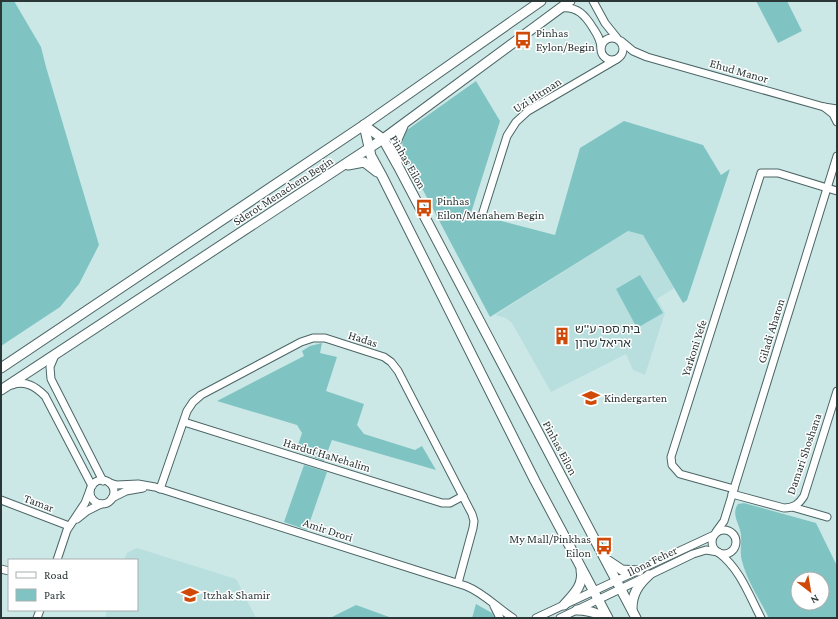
<svg xmlns="http://www.w3.org/2000/svg" width="838" height="619" font-family="'Crimson Pro','Noto Sans Hebrew',serif">
	<style>
		.built { fill: #b8dfde }
		.green { fill: #7fc4c3; fill-rule: evenodd }
		.lines { fill: none; stroke-linecap: round; stroke-linejoin: round }
		.minor-casing { stroke: #4c6565; stroke-width: 9 }
		.tertiary-casing { stroke: #4c6565; stroke-width: 11 }
		.minor { stroke: #fff; stroke-width: 7 }
		.tertiary { stroke: #fff; stroke-width: 9 }
		.labels { text-anchor: middle; dominant-baseline: central; stroke-width: 3; stroke-linejoin: round; paint-order: stroke }
		.poi-label { font-size: 12px; fill: #2b3737; stroke: #fff; text-anchor: start }
		.street-label { font-size: 12px; fill: #2b3737; stroke: #fff }
	</style>
	<rect width="100%" height="100%" fill="#cbe8e7"/>
	<g class="built">
		<polygon points="628,231 643,235 674,288 657,299 665,313 645,375 633,370 626,354 551,392 512,323 506,318 495,315"/>
		<polygon points="137,548 236,579 256,618 105,618 107,610 137,610 137,560 124,560 127,553"/>
	</g>
	<g class="green">
		<polygon points="1,1 14,1 41,47 46,67 99,245 79,284 60,307 1,346"/>
		<polygon points="756,1 787,1 802,31 778,43"/>
		<polygon points="476,81 500,121 471,213 555,235 580,148 624,121 703,145 721,175 730,169 687,300 683,303 643,235 628,231 490,317 405,156 402,142 407,130"/>
		<polygon points="640,275 663,313 637,328 616,289"/>
		<polygon points="322,343 320,353 337,357 326,391 364,404 357,425 364,434 415,450 422,446 436,470 332,440 324,461 296,451 302,433 297,425 217,401 304,356 302,351 310,346"/>
		<polygon points="304,465 327,472 307,530 284,522"/>
		<path d="M744 503 816 523 837 566V618H769C760 600 747 581 742 561 739 551 743 540 740 530 737 520 732 513 738 504ZM798 579H822V603H798Z"/>
		<polygon points="476,604 492,613 495,618 472,618"/>
		<polygon points="356,605 392,618 330,618"/>
	</g>
	<g class="lines">
		<g class="minor-casing">
			<g id="minor">
				<polyline points="593,1 605,23 617,38"/>
				<path d="M561 8C577 6 585 15 593 28 597 34 601 40 601 48"/>
				<circle cx="612" cy="49" r="11"/>
				<polyline points="621,41 633,51 647,57 824,107 837,109"/>
				<polyline points="824,107 833,114 837,122"/>
				<polyline points="483,212 507,136 516,122 528,111 617,59"/>
				<polyline points="55,355 50,367 51,379 103,481"/>
				<path d="M12 385C26 380 36 387 45 396L92 486"/>
				<polyline points="184,422 442,503 450,503 463,496"/>
				<circle cx="102" cy="492" r="12"/>
				<path d="M110 483 117 485 138 484 155 487 466 586C484 593 497 608 513 618"/>
				<polyline points="160,489 187,411 193,402 201,395 301,342 313,338 325,338 384,357 391,362 398,371 472,514 474,521 473,528 458,583"/>
				<polyline points="734,489 680,474 672,465 671,457 761,173 778,173 837,191"/>
				<path d="M732 494 784 508C794 508 799 504 804 496L837 391"/>
				<polyline points="112,498 126,491 143,488"/>
				<polyline points="1,500 69,526"/>
				<polyline points="792,507 827,517"/>
				<polyline points="77,519 87,511 101,504"/>
				<circle cx="724" cy="542" r="12"/>
				<polyline points="716,532 724,521 837,156"/>
				<path d="M719 553C740 569 749 595 761 618"/>
				<polyline points="57,560 67,530 85,503 90,490"/>
				<polyline points="1,569 9,571"/>
				<polyline points="494,606 500,618"/>
				<polyline points="37,618 40,610"/>
				<polyline points="536,618 714,535"/>
				<polyline points="560,618 693,554 706,550 718,552"/>
			</g>
		</g>
		<g class="tertiary-casing">
			<g id="tertiary">
				<polyline points="364,125 383,139 398,166 636,618"/>
				<polyline points="364,125 371,156 382,176 535,481 608,618"/>
				<polyline points="397,161 395,144 403,126"/>
				<polyline points="348,165 364,162 377,172"/>
				<polyline points="1,368 364,125 541,1"/>
				<polyline points="1,390 383,139 570,1"/>
				<polyline points="607,560 622,570 639,571"/>
				<path d="M564 605C574 594 584 585 581 570"/>
				<path d="M632 609C632 594 638 585 649 575"/>
				<path d="M577 610C588 610 596 612 605 618"/>
			</g>
		</g>
		<use href="#minor" class="minor"/>
		<use href="#tertiary" class="tertiary"/>
	</g>
	<defs>
		<g id="bus-bare" transform="scale(1.38)"><path d="M-5-6H5V4H4V6H2V4H-2V6H-4V4H-5ZM-3.5-4V0h7V-4ZM-3.5 1.2v1.5H-2V1.2ZM2 1.2v1.5H3.5V1.2Z" fill="#cf4907" stroke="#fff" stroke-width="2.5" paint-order="stroke"/></g>
		<g id="building-bare" transform="scale(1.38)"><path d="M-4-6H4V6H1V3H-1V6H-4ZM-2.5-4.3h1.7v1.8h-1.7ZM.8-4.3h1.7v1.8H.8ZM-2.5-1h1.7V.8h-1.7ZM.8-1h1.7V.8H.8Z" fill="#cf4907" stroke="#fff" stroke-width="2.5" paint-order="stroke"/></g>
		<g id="school-bare" transform="scale(1.38)"><path d="M0-5L7-2L0 1L-7-2ZM-4 1L0 2.5L4 1V4Q0 6-4 4Z" fill="#cf4907" stroke="#fff" stroke-width="2.5" paint-order="stroke"/></g>
	</defs>
	<g fill-rule="evenodd">
		<use href="#bus-bare" x="523" y="40"/>
		<use href="#bus-bare" x="424" y="208"/>
		<use href="#building-bare" x="562" y="336"/>
		<use href="#school-bare" x="591" y="398"/>
		<use href="#bus-bare" x="604" y="546"/>
		<use href="#school-bare" x="190" y="595"/>
	</g>
	<g class="labels">
		<g class="poi-label">
			<text x="536" y="33">Pinhas<tspan x="536" dy="14">Eylon/Begin</tspan></text>
			<text x="437" y="201">Pinhas<tspan x="437" dy="14">Eilon/Menahem Begin</tspan></text>
			<text x="575" y="329">בית ספר ע''ש<tspan x="575" dy="14">אריאל שרון</tspan></text>
			<text x="604" y="398">Kindergarten</text>
			<text x="591" y="539" text-anchor="end">My Mall/Pinkhas<tspan x="591" dy="14">Eilon</tspan></text>
			<text x="203" y="595">Itzhak Shamir</text>
		</g>
		<g class="street-label">
			<text transform="translate(739 71) rotate(16)">Ehud Manor</text>
			<text transform="translate(537 95) rotate(-33)">Uzi Hitman</text>
			<text transform="translate(408 162) rotate(60)">Pinhas Eilon</text>
			<text transform="translate(283 191) rotate(-33)">Sderot Menachem Begin</text>
			<text transform="translate(771 331) rotate(-73)">Giladi Aharon</text>
			<text transform="translate(363 339) rotate(18)">Hadas</text>
			<text transform="translate(694 348) rotate(-72)">Yarkoni Yefe</text>
			<text transform="translate(560 448) rotate(62)">Pinhas Eilon</text>
			<text transform="translate(804 454) rotate(-71)">Damari Shoshana</text>
			<text transform="translate(327 455) rotate(17)">Harduf HaNehalim</text>
			<text transform="translate(39 503) rotate(21)">Tamar</text>
			<text transform="translate(328 530) rotate(18)">Amir Drori</text>
			<text transform="translate(652 561) rotate(-26)">Ilona Feher</text>
		</g>
	</g>
	<rect width="838" height="619" fill="none" stroke="#2b3737" stroke-width="4"/>
	<rect x="8" y="559" width="130" height="52" fill="#ffffff" stroke="#aaafaf"/>
	<rect x="16" y="572" width="20" height="6" fill="#ffffff" stroke="#aaafaf"/>
	<text x="44" y="579" font-size="12" fill="#2b3737">Road</text>
	<rect x="16" y="589" width="20" height="12" fill="#7fc4c3" stroke="#aaafaf"/>
	<text x="44" y="599" font-size="12" fill="#2b3737">Park</text>
	<g transform="translate(810 591) rotate(149)"><circle r="19" fill="#ffffff" stroke="#aaafaf"/>
	<path d="M0-3L7 15L0 10L-7 15Z" fill="#cf4907"/>
	<text y="-6" font-size="11" font-weight="bold" text-anchor="middle" fill="#2b3737">N</text>
	</g>
</svg>
